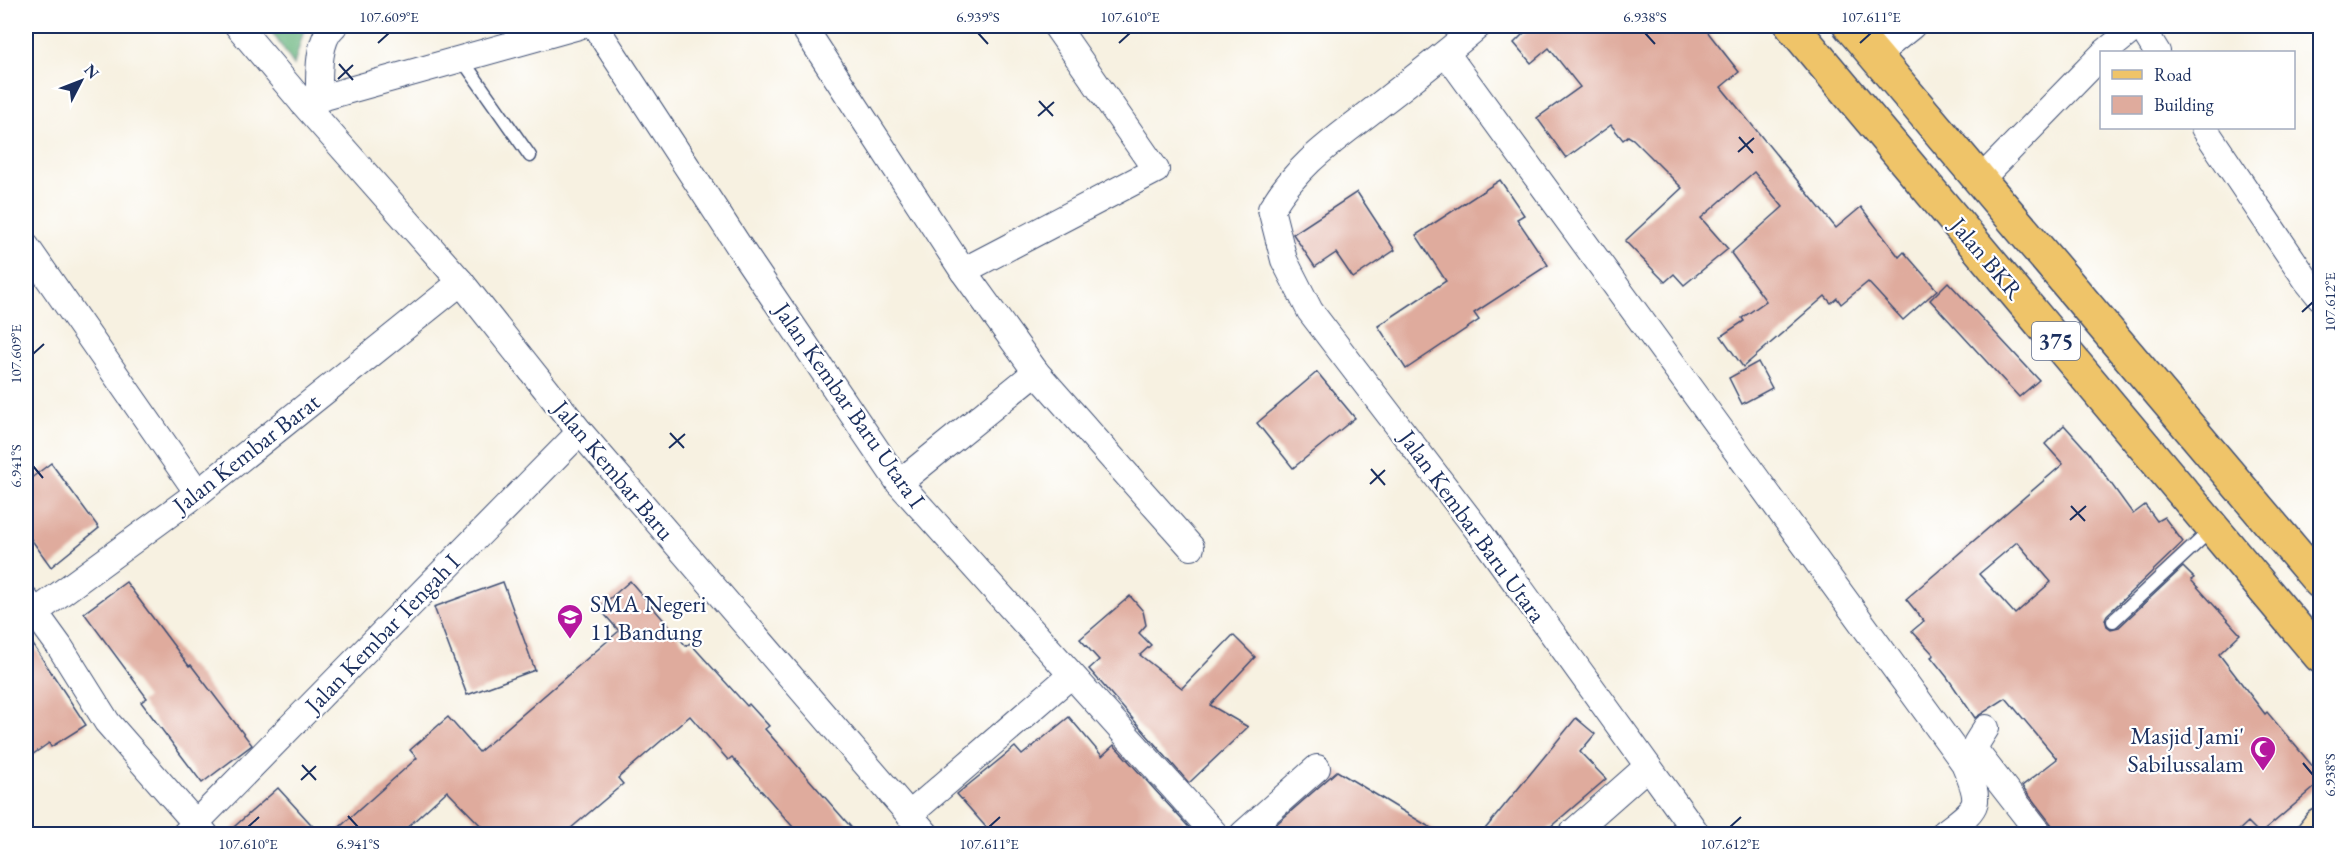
<svg xmlns="http://www.w3.org/2000/svg" width="2346" height="860" font-family="'EB Garamond',serif">
	<style>
		.forest { fill: #66b37c; stroke: #40716d; stroke-width: 1.5 }
		.building { fill: #dfab9d; fill-rule: evenodd }
		.lines { fill: none; stroke-linecap: round; stroke-linejoin: round }
		.lane-casing { stroke: #3c4c72; stroke-width: 15 }
		.street-casing { stroke: #3c4c72; stroke-width: 28 }
		.secondary-casing { stroke: #3c4c72; stroke-width: 36 }
		.primary-casing { stroke: #3c4c72; stroke-width: 36 }
		.lane { stroke: #fff; stroke-width: 12 }
		.street { stroke: #fff; stroke-width: 26 }
		.secondary { stroke: #f9e7c3; stroke-width: 33 }
		.primary { stroke: #efc469; stroke-width: 33 }
		.ticks { fill: none; stroke: #1b2f5e; stroke-width: 2 }
		.labels { text-anchor: middle; dominant-baseline: central; stroke-width: 4.5; stroke-linejoin: round; paint-order: stroke }
		.shield { fill: #fff; stroke: #5f6d8e; stroke-width: 1.5 }
		.shield-label { font-size: 22px; font-weight: bold; fill: #1b2f5e }
		.street-label { font-size: 24px; fill: #1b2f5e; stroke: #fff }
		.poi-label { font-size: 24px; fill: #1b2f5e; stroke: #fff; text-anchor: start }
		.neatline { fill: none; stroke: #1b2f5e; stroke-width: 2 }
		.ticks-label { font-size: 15px; text-anchor: middle; fill: #1b2f5e }
	</style>
	<rect width="100%" height="100%" fill="#fff"/>
	<filter id="ink" filterUnits="userSpaceOnUse"><feTurbulence type="fractalNoise" baseFrequency=".0167" numOctaves="2"/><feDisplacementMap in="SourceGraphic" scale="12" xChannelSelector="R" yChannelSelector="G"/><feConvolveMatrix kernelMatrix="1 2 1 2 8 2 1 2 1" color-interpolation-filters="sRGB"/></filter>
	<filter id="wash" filterUnits="userSpaceOnUse"><feTurbulence type="fractalNoise" baseFrequency=".008" numOctaves="4" result="noise"/><feDisplacementMap in="SourceGraphic" scale="24" xChannelSelector="R" yChannelSelector="G"/><feGaussianBlur stdDeviation="1.35" result="paint"/><feColorMatrix in="noise" values="0 0 0 0 0 0 0 0 0 0 0 0 0 0 0 0 0 1.4 0 .05"/><feComposite in="paint" operator="in"/></filter>
	<g filter="url(#wash)">
		<rect width="100%" height="100%" fill="#f7f1e1"/>
		<polygon class="forest" points="268,26 305,26 294,65"/>
		<g id="blocks">
			<g class="building">
				<polygon points="1531,26 1703,26 1739,72 1721,87 1836,228 1861,207 1899,257 1904,252 1937,290 1903,320 1868,282 1841,304 1837,298 1831,303 1825,296 1743,367 1721,336 1744,321 1742,318 1766,301 1731,253 1783,207 1754,172 1701,218 1728,249 1684,285 1674,274 1665,282 1625,241 1682,188 1633,139 1628,136 1623,140 1611,125 1566,158 1537,118 1580,87 1549,48 1531,63 1514,43"/>
				<polygon points="1500,180 1524,215 1517,219 1548,265 1474,313 1479,320 1406,369 1378,326 1446,281 1416,235"/>
				<polygon points="1357,192 1395,250 1353,278 1336,253 1315,267 1293,234"/>
				<polygon points="1948,282 2039,380 2019,397 1930,300"/>
				<polygon points="1758,362 1772,388 1742,404 1729,378"/>
				<polygon points="1317,372 1355,418 1293,468 1257,423"/>
				<path d="M2064 425 2089 453 2133 514 2145 505 2157 521 2164 517 2183 542 2107 615 2105 619 2107 626 2111 629 2119 627 2183 567 2194 578 2191 580 2240 634 2219 654 2265 714 2267 712 2320 775V783L2260 834 2248 822 2235 834H2055L2052 825 2022 786 2057 759 2006 698 1975 718 1947 677 1931 657 1934 655 1912 631 1924 621 1906 599 2063 464 2045 444ZM2017 542 2051 582 2015 614 1979 574Z"/>
				<polygon points="51,463 99,528 51,567 26,532 26,482"/>
				<polygon points="630,581 686,646 690,643 747,706 749,704 769,726 765,729 857,834 799,834 732,757 728,760 690,716 618,778 623,784 564,834 489,834 447,791 400,834 332,834 417,758 410,750 448,717 479,752 619,631 599,608"/>
				<polygon points="126,582 189,666 191,665 252,745 202,783 141,702 147,698 84,613"/>
				<polygon points="503,582 535,670 467,695 434,607"/>
				<polygon points="1130,596 1143,611 1146,625 1139,633 1151,645 1140,655 1182,688 1233,635 1255,657 1210,705 1248,727 1189,783 1089,669 1099,660 1080,639"/>
				<polygon points="26,634 86,725 51,747 49,743 26,759"/>
				<polygon points="1069,717 1102,756 1114,745 1195,834 992,834 957,794 1015,747 1022,755"/>
				<polygon points="1576,718 1595,734 1580,752 1606,779 1542,834 1481,834"/>
				<polygon points="1337,771 1411,816 1441,834 1265,834"/>
				<polygon points="278,788 320,834 226,834"/>
			</g>
		</g>
	</g>
	<g filter="url(#ink)">
		<use href="#blocks" fill-opacity="0" stroke="#3c4c72" stroke-width="1.5"/>
		<g class="lines">
			<g class="lane-casing">
				<g id="lane">
					<polyline points="461,58 530,156"/>
					<polyline points="2113,621 2212,529"/>
				</g>
			</g>
			<g class="street-casing">
				<g id="street">
					<polyline points="238,26 303,103 461,282 580,432 926,834"/>
					<polyline points="595,26 746,257 899,483 1215,834"/>
					<polyline points="803,26 963,271 1036,372 1191,547"/>
					<path d="M1478 26C1444 55 1409 82 1373 110 1332 142 1299 163 1271 209L1284 260 1310 311 1480 533 1697 834"/>
					<polyline points="2141,26 2157,52"/>
					<polyline points="2105,52 2137,26"/>
					<path d="M1446 53 1964 763C1983 807 1979 806 1943 834"/>
					<polyline points="1876,55 1912,26"/>
					<path d="M319 98C319 77 317 40 334 26"/>
					<polyline points="303,103 579,26"/>
					<polyline points="2204,128 2307,281 2320,297"/>
					<polyline points="1980,180 2102,55"/>
					<polyline points="26,246 198,493"/>
					<polyline points="963,271 1156,170 1056,26"/>
					<polyline points="899,483 1036,372"/>
					<polyline points="26,600 60,647 107,722 205,834"/>
					<polyline points="26,619 198,493 461,282"/>
					<polyline points="1986,728 1976,744 1977,753 2040,834"/>
					<polyline points="909,815 1070,676"/>
					<polyline points="185,834 580,432"/>
					<polyline points="1243,834 1317,768"/>
					<polyline points="1571,834 1647,767"/>
				</g>
			</g>
			<g class="secondary-casing">
				<polyline id="secondary" points="2313,834 2320,825"/>
			</g>
			<g class="primary-casing">
				<g id="primary">
					<polyline points="1792,26 2320,656"/>
					<polyline points="1850,26 2320,582"/>
				</g>
			</g>
			<use href="#lane" class="lane"/>
			<use href="#street" class="street"/>
			<use href="#secondary" class="secondary"/>
			<use href="#primary" class="primary"/>
		</g>
	</g>
	<path class="ticks" d="M978 33 988 44M1645 33 1655 44M378 43 389 33M1119 43 1130 33M1860 43 1871 33M339 64 353 80M338 79 353 65M1039 101 1053 116M1038 116 1054 102M1739 137 1753 153M1738 152 1754 138M2302 312 2313 302M33 354 44 344M670 433 684 448M669 448 685 434M33 466 43 478M1371 469 1385 485M1370 484 1385 470M2071 506 2085 521M2070 520 2086 506M2303 763 2313 775M302 765 316 780M301 780 316 766M348 816 358 827M248 827 259 817M989 827 1000 817M1730 827 1741 817"/>
	<defs>
		<g id="school-pin" transform="scale(1.35)"><path d="M0 17L-7.5 6A9.5 9.5 0 1 1 7.5 6Z" fill="#b5179e" stroke="#fff"/><path d="M0-5L7-2L0 1L-7-2ZM-4 1L0 2.5L4 1V4Q0 6-4 4Z" fill="#fff"/></g>
		<g id="mosque-pin" transform="scale(1.35)"><path d="M0 17L-7.5 6A9.5 9.5 0 1 1 7.5 6Z" fill="#b5179e" stroke="#fff"/><path d="M3.5-4.9A6 6 0 1 0 3.5 4.9A5 5 0 1 1 3.5-4.9Z" fill="#fff"/></g>
	</defs>
	<g fill-rule="evenodd">
		<use href="#school-pin" x="570" y="617"/>
		<use href="#mosque-pin" x="2263" y="749"/>
	</g>
	<g class="labels">
		<rect class="shield" x="2032" y="322" width="48" height="38" rx="4.5"/>
		<g class="shield-label">
			<text x="2056" y="341">375</text>
		</g>
		<g class="street-label">
			<text transform="translate(1987 258) rotate(50)">Jalan BKR</text>
			<text transform="translate(850 405) rotate(55)">Jalan Kembar Baru Utara I</text>
			<text transform="translate(246 453) rotate(-38)">Jalan Kembar Barat</text>
			<text transform="translate(614 470) rotate(50)">Jalan Kembar Baru</text>
			<text transform="translate(1473 526) rotate(54)">Jalan Kembar Baru Utara</text>
			<text transform="translate(382 633) rotate(-46)">Jalan Kembar Tengah I</text>
		</g>
		<g class="poi-label">
			<text x="590" y="603">SMA Negeri<tspan x="590" dy="28">11 Bandung</tspan></text>
			<text x="2244" y="735" text-anchor="end">Masjid Jami'<tspan x="2244" dy="28">Sabilussalam</tspan></text>
		</g>
	</g>
	<rect width="2346" height="860" fill="none" stroke="#fff" stroke-width="66"/>
	<rect x="2100" y="51" width="195" height="78" fill="#ffffff" stroke="#a4acbf" stroke-width="1.5"/>
	<rect x="2112" y="70" width="30" height="9" fill="#efc469" stroke="#a4acbf" stroke-width="1.5"/>
	<text x="2154" y="81" font-size="18" fill="#1b2f5e">Road</text>
	<rect x="2112" y="96" width="30" height="18" fill="#dfab9d" stroke="#a4acbf" stroke-width="1.5"/>
	<text x="2154" y="111" font-size="18" fill="#1b2f5e">Building</text>
	<g transform="translate(81 81) rotate(48)" stroke="#ffffff" stroke-width="4.5" paint-order="stroke">
	<path d="M0-4.5L10 22L0 15L-10 22Z" fill="#1b2f5e"/>
	<text y="-9" font-size="16" font-weight="bold" text-anchor="middle" fill="#1b2f5e">N</text>
	</g>
	<rect x="33" y="33" width="2280" height="794" class="neatline"/>
	<g class="ticks-label">
		<text x="389" y="22">107.609°E</text>
		<text x="978" y="22">6.939°S</text>
		<text x="1130" y="22">107.610°E</text>
		<text x="1645" y="22">6.938°S</text>
		<text x="1871" y="22">107.611°E</text>
		<text transform="translate(2330 302) rotate(-90)" y="5">107.612°E</text>
		<text transform="translate(16 354) rotate(-90)" y="5">107.609°E</text>
		<text transform="translate(16 466) rotate(-90)" y="5">6.941°S</text>
		<text transform="translate(2330 775) rotate(-90)" y="5">6.938°S</text>
		<text x="248" y="849">107.610°E</text>
		<text x="358" y="849">6.941°S</text>
		<text x="989" y="849">107.611°E</text>
		<text x="1730" y="849">107.612°E</text>
	</g>
</svg>
